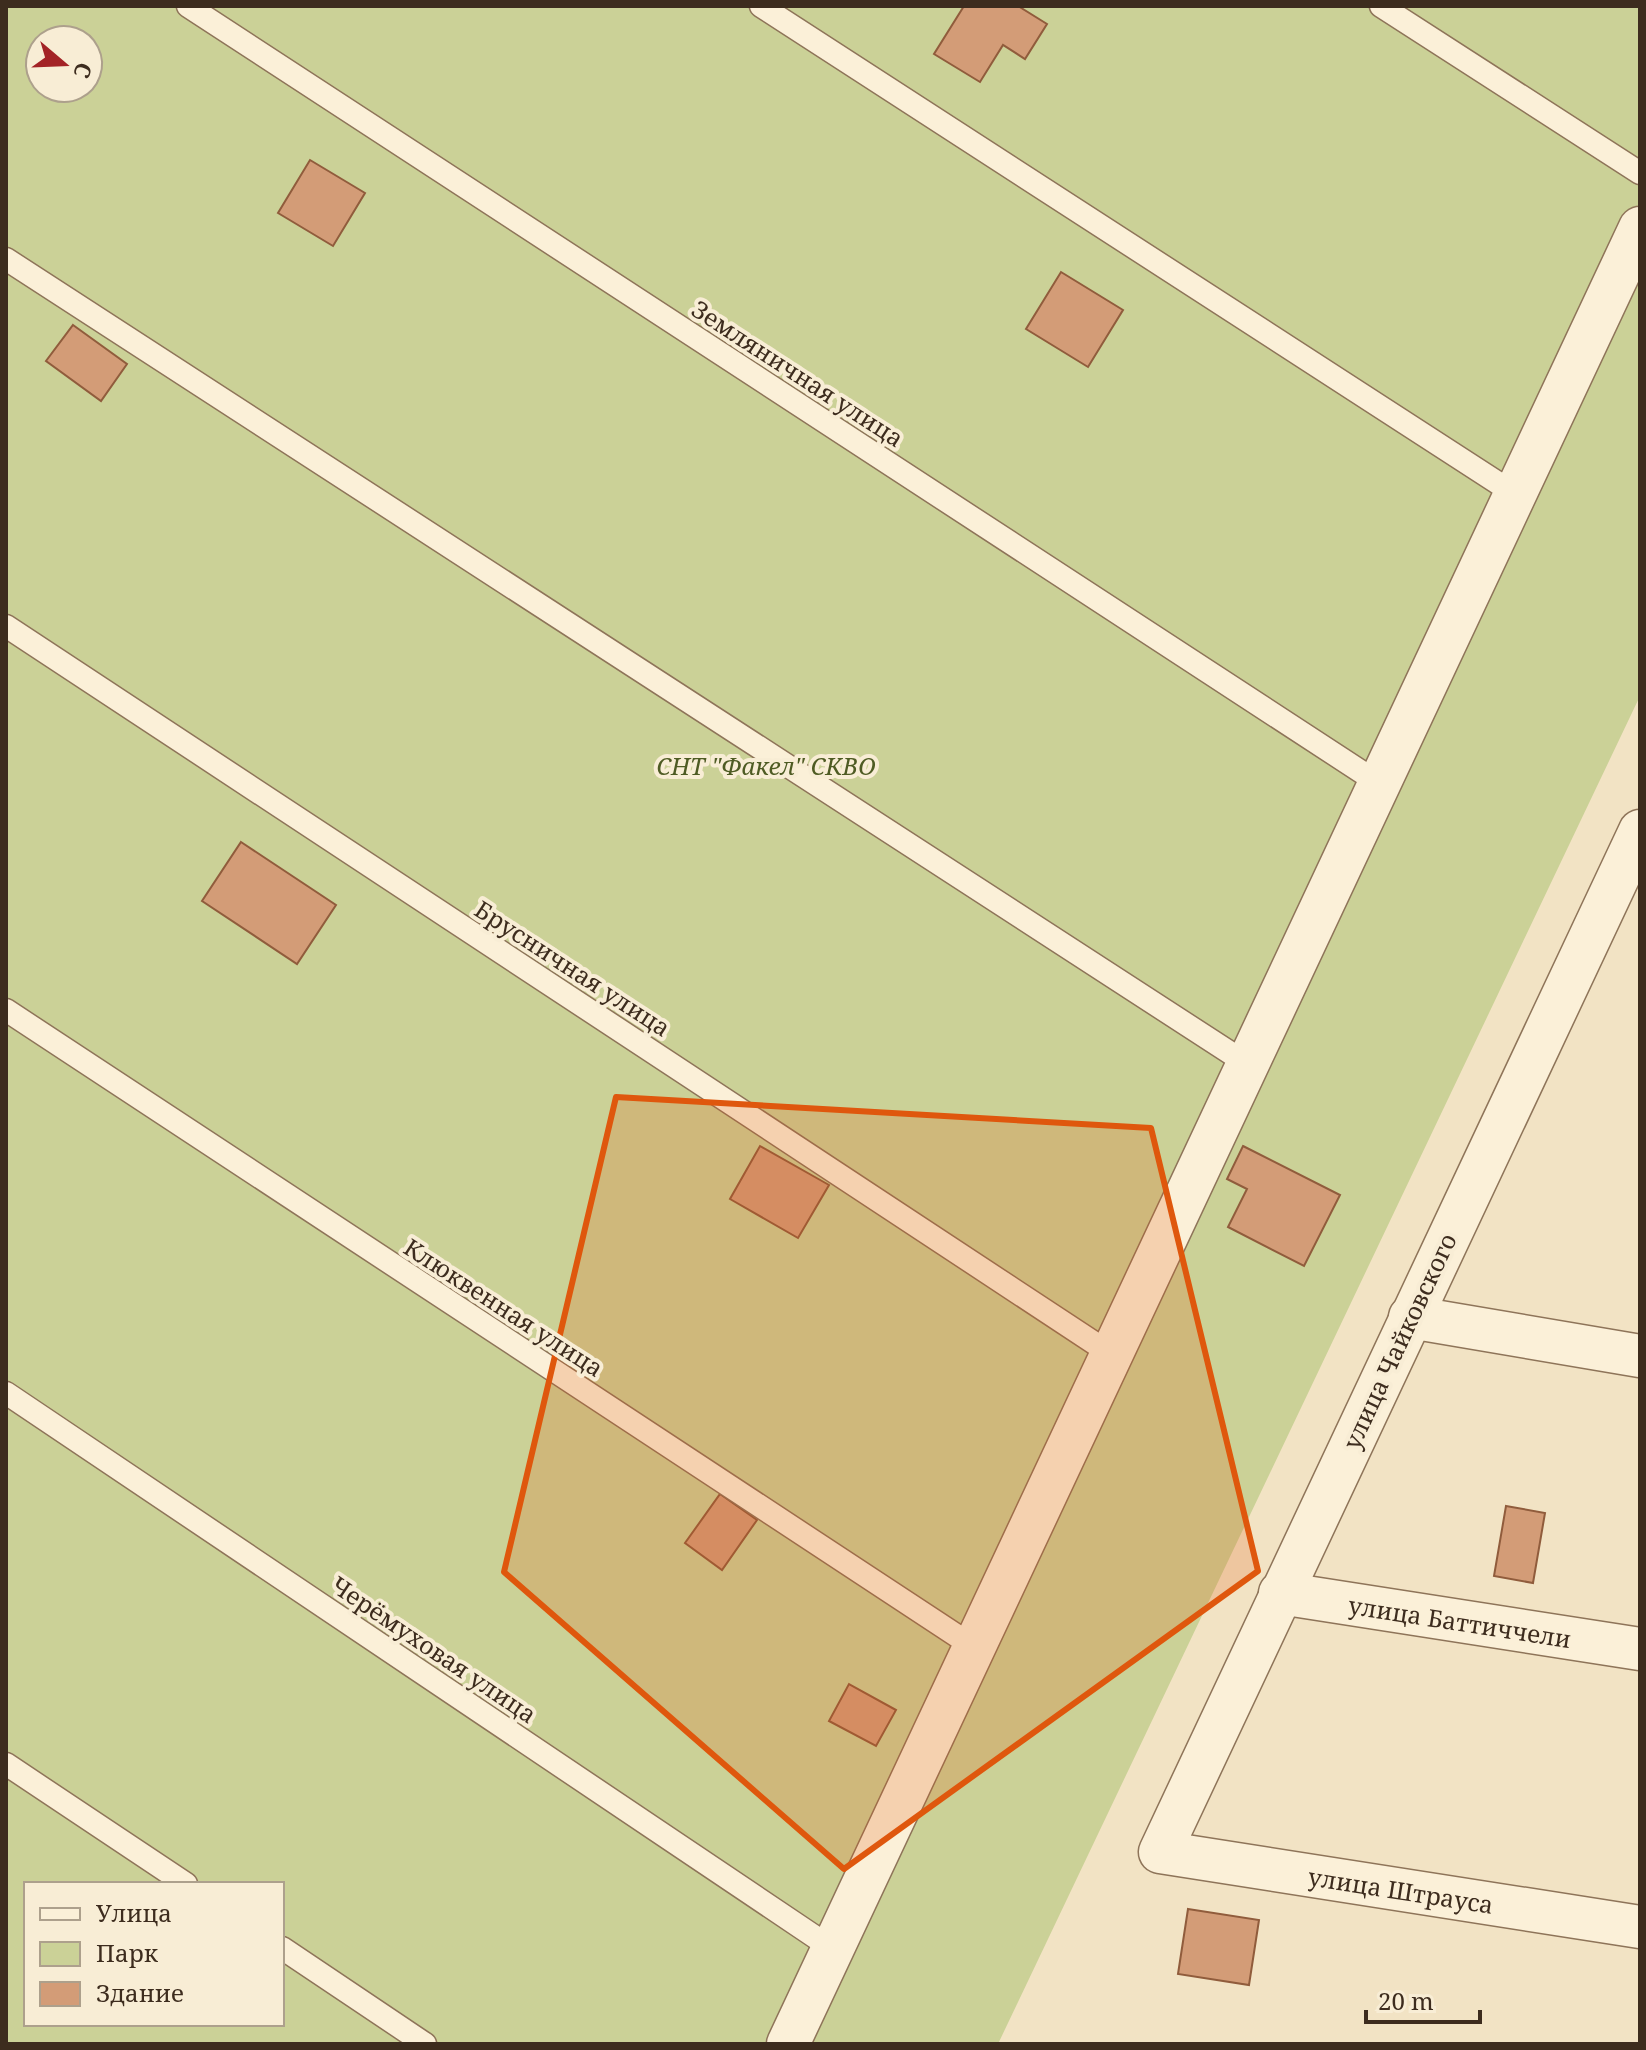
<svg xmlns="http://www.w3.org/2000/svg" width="1646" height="2050" font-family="'Noto Serif',serif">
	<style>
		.green { fill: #cbd197; fill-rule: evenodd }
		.building { fill: #d39c77; stroke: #905c3c; stroke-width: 2 }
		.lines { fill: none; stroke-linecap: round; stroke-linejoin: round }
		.lane-casing { stroke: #8e7459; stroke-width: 25 }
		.street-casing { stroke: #8e7459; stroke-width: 45 }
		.lane { stroke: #fbf0d8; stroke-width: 22 }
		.street { stroke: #fbf0d8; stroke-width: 42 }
		.marked { fill: #df570d; fill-opacity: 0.2; stroke: #df570d; stroke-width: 6; stroke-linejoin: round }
		.labels { text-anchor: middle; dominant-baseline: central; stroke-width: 8; stroke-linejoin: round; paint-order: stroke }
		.street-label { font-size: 24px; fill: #3d2c1e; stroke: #f8edd5 }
		.park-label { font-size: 24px; font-style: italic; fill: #4e5b23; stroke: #f8edd5 }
	</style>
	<rect width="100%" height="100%" fill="#f2e3c4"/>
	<path class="green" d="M6 6H1640V696L998 2044H6ZM40 40H88V88H40ZM26 1884H282V2024H26Z"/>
	<g class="building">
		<polygon points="964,6 1018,6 1047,24 1025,59 1003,45 980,82 934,54"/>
		<polygon points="310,160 365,193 333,246 278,213"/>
		<polygon points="1061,272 1123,310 1088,367 1026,329"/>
		<polygon points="73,325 127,364 101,401 46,361"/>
		<polygon points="241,842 336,905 297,964 202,901"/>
		<polygon points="760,1146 829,1185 798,1238 730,1199"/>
		<polygon points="1243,1146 1340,1195 1304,1266 1228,1227 1247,1189 1227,1179"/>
		<polygon points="720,1494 757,1520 722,1570 685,1543"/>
		<polygon points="1506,1506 1545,1513 1533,1583 1494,1576"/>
		<polygon points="849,1684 896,1710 876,1746 829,1721"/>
		<polygon points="1188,1909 1259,1920 1249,1985 1178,1974"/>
	</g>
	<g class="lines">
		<g class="lane-casing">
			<g id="lane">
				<polyline points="188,6 1380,784"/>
				<polyline points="761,6 1515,494"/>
				<polyline points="1381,6 1640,173"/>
				<polyline points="6,259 1249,1065"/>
				<polyline points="6,626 1111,1354"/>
				<polyline points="6,1010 974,1647"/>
				<polyline points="6,1393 833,1949"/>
				<polyline points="6,1764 186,1884"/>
				<polyline points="282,1948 425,2044"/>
			</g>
		</g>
		<g class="street-casing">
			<g id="street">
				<path id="s1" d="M1640 831 1160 1852 1640 1927"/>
				<polyline points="1410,1317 1640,1356"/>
				<path id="s2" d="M1280 1593 1640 1649"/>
				<polyline points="788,2044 1640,228"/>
			</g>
		</g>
		<use href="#lane" class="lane"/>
		<use href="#street" class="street"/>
	</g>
	<path class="marked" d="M616 1097 1151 1128 1258 1571 844 1869 504 1572Z"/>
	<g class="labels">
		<g class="street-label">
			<text transform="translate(798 373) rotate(33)">Земляничная улица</text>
			<text transform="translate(573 968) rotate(33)">Брусничная улица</text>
			<text transform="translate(504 1307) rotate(33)">Клюквенная улица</text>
			<text transform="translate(1399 1341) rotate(-65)">улица Чайковского</text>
			<text stroke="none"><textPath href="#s2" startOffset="182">улица Баттиччели</textPath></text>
			<text transform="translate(434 1649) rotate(34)">Черёмуховая улица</text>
			<text stroke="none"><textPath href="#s1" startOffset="1372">улица Штрауса</textPath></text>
		</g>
		<g class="park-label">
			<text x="766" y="765">СНТ "Факел" СКВО</text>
		</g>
	</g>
	<rect width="1646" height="2050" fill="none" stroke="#3d2c1e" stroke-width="16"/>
	<rect x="24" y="1882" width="260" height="144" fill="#f8edd5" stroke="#ada08c" stroke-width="2"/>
	<rect x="40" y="1908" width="40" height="12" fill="#fbf0d8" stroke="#ada08c" stroke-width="2"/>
	<text x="96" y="1922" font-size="24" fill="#3d2c1e">Улица</text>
	<rect x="40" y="1942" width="40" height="24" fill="#cbd197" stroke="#ada08c" stroke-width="2"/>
	<text x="96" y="1962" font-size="24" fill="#3d2c1e">Парк</text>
	<rect x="40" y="1982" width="40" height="24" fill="#d39c77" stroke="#ada08c" stroke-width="2"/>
	<text x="96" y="2002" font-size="24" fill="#3d2c1e">Здание</text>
	<g transform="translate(64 64) rotate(109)"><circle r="38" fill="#f8edd5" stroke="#ada08c" stroke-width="2"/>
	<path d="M0-6L14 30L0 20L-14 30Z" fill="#a32326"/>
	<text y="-12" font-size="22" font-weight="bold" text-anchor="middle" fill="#3d2c1e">С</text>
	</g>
	<path d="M1366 2010v12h114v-12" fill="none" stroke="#3d2c1e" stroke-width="4"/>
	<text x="1378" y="2010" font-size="24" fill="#3d2c1e" stroke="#f8edd5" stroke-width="6" paint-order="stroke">20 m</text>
</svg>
